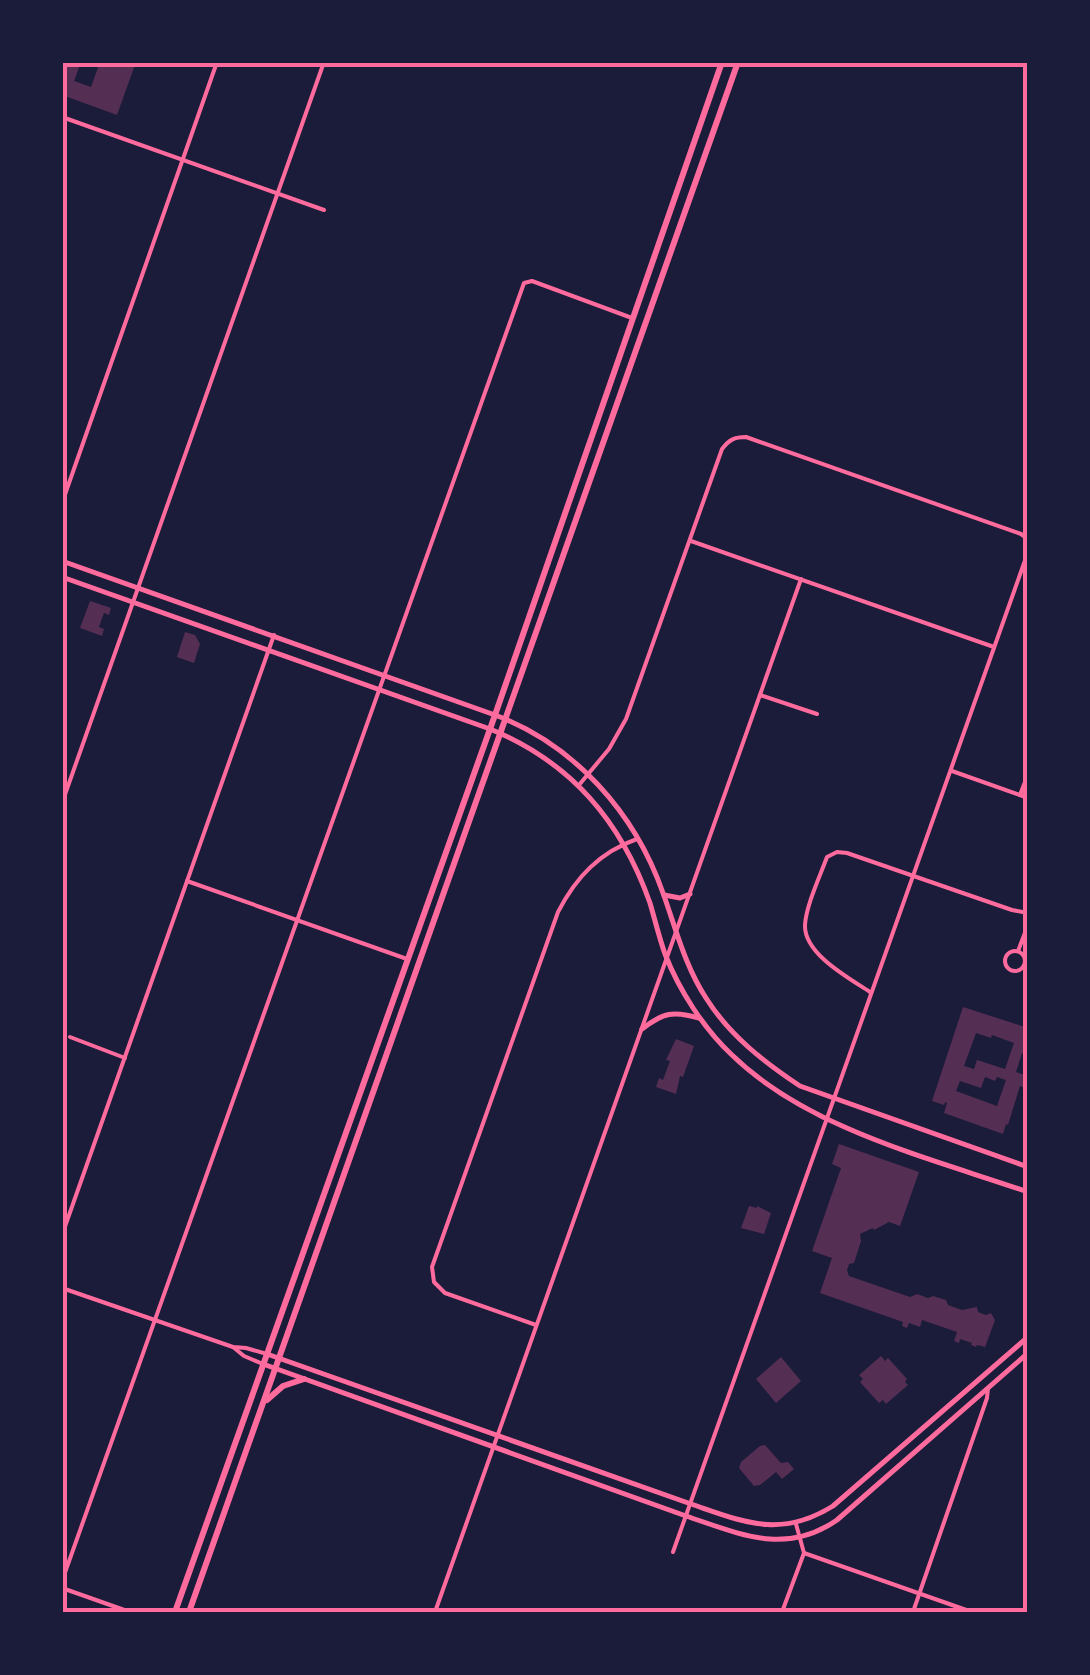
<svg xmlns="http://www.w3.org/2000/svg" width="1090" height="1675" font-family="Roboto,sans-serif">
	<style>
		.building { fill: #542f53; fill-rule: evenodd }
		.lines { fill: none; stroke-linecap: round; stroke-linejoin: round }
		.minor { stroke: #ff6b9d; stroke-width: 4 }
		.secondary { stroke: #ff6b9d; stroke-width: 5 }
		.primary { stroke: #ff6b9d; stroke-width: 6 }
		.neatline { fill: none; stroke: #ff6b9d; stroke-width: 4 }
	</style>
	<rect width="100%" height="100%" fill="#1b1b3a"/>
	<g class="building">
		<polygon points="62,62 81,62 74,81 91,87 100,62 136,62 117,115 62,95"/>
		<polygon points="90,601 111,608 109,615 104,613 99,627 104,629 102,636 80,628"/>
		<polygon points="185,632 195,635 200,644 194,663 177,657"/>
		<path d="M963 1007 1028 1028V1055L1022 1053 1016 1072 1028 1076V1089L1020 1086 1008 1125 1006 1124 1003 1134 944 1113 947 1103 945 1102 944 1105 932 1101ZM976 1033 991 1038 992 1035 1014 1043 1005 1069 977 1060 974 1069 964 1066ZM985 1077 995 1081 997 1077 1006 1080 997 1106 956 1091 960 1081 981 1088Z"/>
		<polygon points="676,1039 694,1046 683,1077 680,1076 676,1094 656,1087 659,1078 663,1080 670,1061 666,1060"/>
		<polygon points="839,1144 919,1172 900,1226 889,1222 874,1230 873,1228 860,1234 861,1241 854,1263 849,1264 847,1270 849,1276 910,1297 917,1294 928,1298 933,1296 946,1300 948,1305 962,1310 977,1307 978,1312 986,1315 991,1313 995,1320 985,1347 977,1345 976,1347 971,1345 972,1343 960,1339 959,1343 954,1341 957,1332 922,1320 920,1327 909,1323 907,1328 902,1326 903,1322 820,1293 832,1258 812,1251 841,1168 832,1164"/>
		<polygon points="749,1206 757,1208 757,1206 771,1213 764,1234 741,1228"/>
		<polygon points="881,1356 885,1361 888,1358 907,1379 905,1382 908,1385 886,1404 883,1400 879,1403 860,1382 863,1379 859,1375"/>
		<polygon points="781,1357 801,1381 776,1403 756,1379"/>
		<polygon points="765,1445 781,1463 788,1462 794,1469 782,1479 776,1472 760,1485 754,1486 739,1468 741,1462 760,1446"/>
	</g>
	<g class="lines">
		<g class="minor">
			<polyline points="62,117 324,210"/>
			<polyline points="62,503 217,62"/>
			<polyline points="691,541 994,647"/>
			<polyline points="760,695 817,714"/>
			<polyline points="952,771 1028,798"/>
			<path d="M579 785 609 749 626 719 722 449C729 440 734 437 746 437L1021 534 1028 539"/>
			<polyline points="1020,795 1028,774"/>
			<polyline points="62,803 324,62"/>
			<polyline points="187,881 407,959"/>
			<circle cx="1015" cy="961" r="10"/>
			<polyline points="1018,951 1028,925"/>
			<path d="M870 992C849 978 804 954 805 925 806 906 820 876 827 857L837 852 847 853 1012 910 1028 913"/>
			<polyline points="70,1037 125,1058"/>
			<polyline points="62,1235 274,635"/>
			<polyline points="62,1288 233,1347 246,1348 267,1354"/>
			<path d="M536 1325 445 1293 434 1282 432 1267 558 912C576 877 600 852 637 839"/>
			<polyline points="233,1347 244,1356 263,1364"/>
			<polyline points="673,1552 1028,552"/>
			<polyline points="804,1553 972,1612"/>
			<polyline points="62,1581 524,283 532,281 632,318"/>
			<polyline points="62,1588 130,1612"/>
			<polyline points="435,1612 801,579"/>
			<polyline points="782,1612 804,1553 796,1524"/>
			<polyline points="913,1612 987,1398 988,1388"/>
		</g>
		<g class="secondary">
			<path d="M62 561 495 715C575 745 635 813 663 893 676 929 685 966 706 998 730 1036 764 1062 800 1086L1028 1167"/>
			<path d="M62 577 490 729C571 762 621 821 650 903 655 920 659 937 665 954 679 990 704 1029 732 1055 808 1129 930 1158 1028 1192"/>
			<polyline points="664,895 680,898 690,894"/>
			<path d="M642 1029C664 1012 673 1011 699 1018"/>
			<path d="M267 1354 691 1504C744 1522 780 1539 833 1506L1028 1337"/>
			<path d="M263 1364 686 1516C740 1534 785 1556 837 1520L1028 1353"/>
		</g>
		<g class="primary">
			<polyline points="267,1400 283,1386 304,1379"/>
			<polyline points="175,1612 495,715 722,62"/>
			<polyline points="189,1612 738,62"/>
		</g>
	</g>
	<rect width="1090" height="1675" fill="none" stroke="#1b1b3a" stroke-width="130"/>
	<rect x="65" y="65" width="960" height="1545" class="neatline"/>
</svg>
